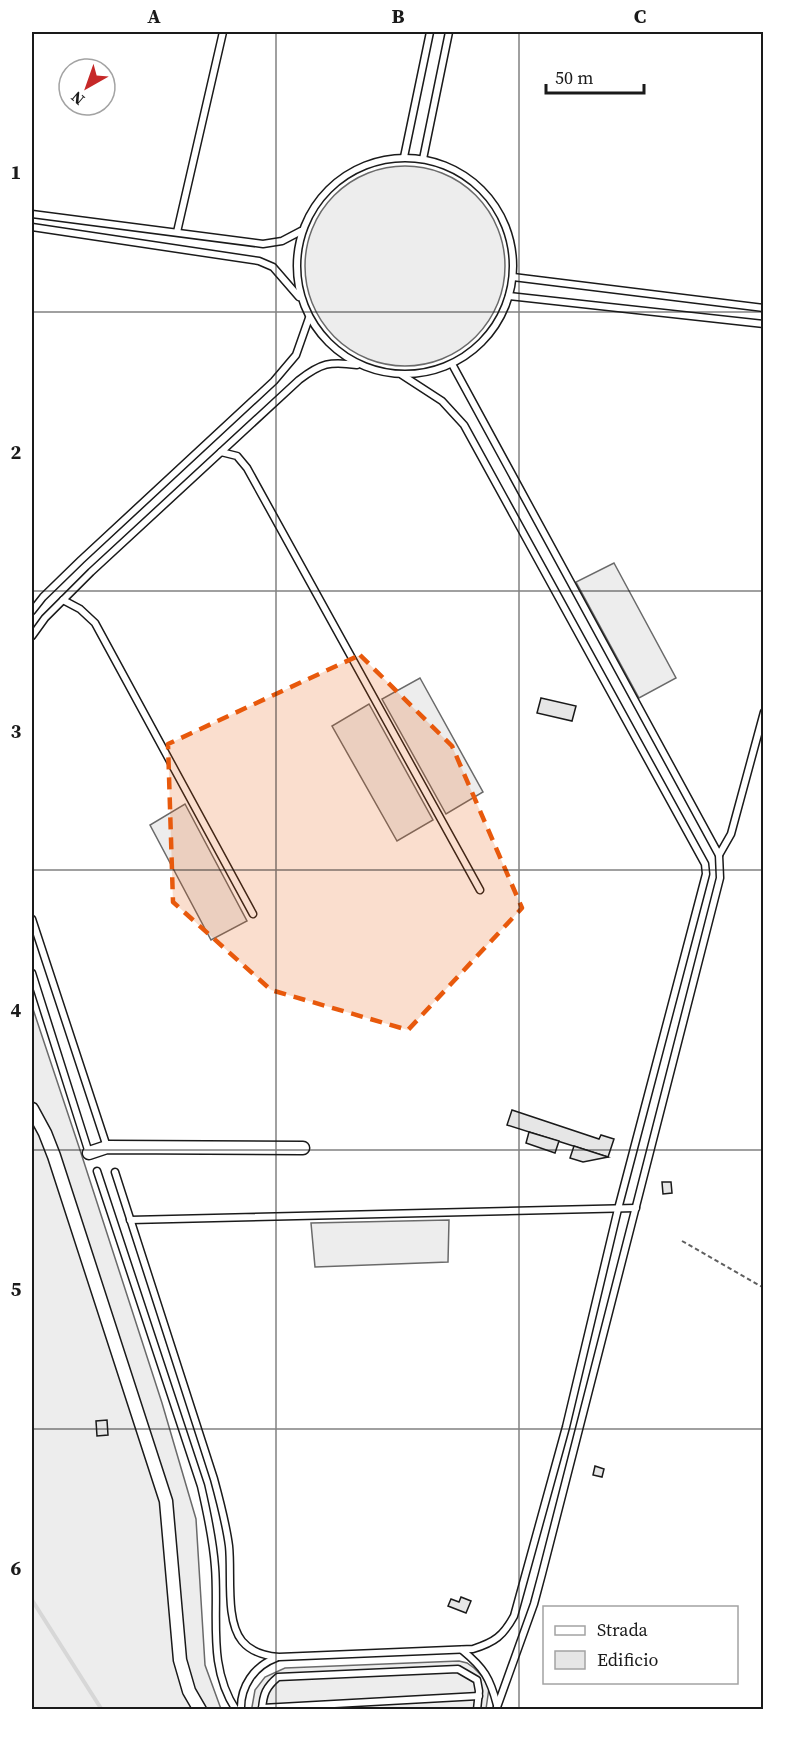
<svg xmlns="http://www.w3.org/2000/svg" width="795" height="1741" font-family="'Source Serif 4',serif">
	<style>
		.built { fill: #ededed; stroke: #6a6a6a; stroke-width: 1.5 }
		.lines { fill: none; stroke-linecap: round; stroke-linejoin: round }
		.stream { stroke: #d7d7d7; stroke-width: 4 }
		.building { fill: #e6e6e6; stroke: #1a1a1a; stroke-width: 1.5 }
		.lane-casing { stroke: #1a1a1a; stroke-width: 9 }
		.street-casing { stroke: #1a1a1a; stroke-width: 15 }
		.path { stroke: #5f5f5f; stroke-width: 2; stroke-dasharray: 4.5 3; stroke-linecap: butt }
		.lane { stroke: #fff; stroke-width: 6 }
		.street { stroke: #fff; stroke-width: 12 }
		.marked { fill: #e8590c; fill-opacity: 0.2; stroke: #e8590c; stroke-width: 4.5; stroke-dasharray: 12 8; stroke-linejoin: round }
		.grid { fill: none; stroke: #1a1a1a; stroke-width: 1.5; stroke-opacity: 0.55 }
		.neatline { fill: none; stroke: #1a1a1a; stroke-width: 2 }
		.grid-label { font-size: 20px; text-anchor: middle; font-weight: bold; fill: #1a1a1a }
	</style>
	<rect width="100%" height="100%" fill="#fff"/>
	<g class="built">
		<circle cx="405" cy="266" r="100"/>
		<polygon points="614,563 676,678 639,698 576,582"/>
		<polygon points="420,678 483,792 446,814 382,699"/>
		<polygon points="369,704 433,820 397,841 332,726"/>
		<polygon points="185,804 247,921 211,940 150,825"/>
		<polygon points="32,1006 80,1150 162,1403 196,1519 205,1665 221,1709 32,1709"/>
		<polygon points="449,1220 448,1262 315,1267 311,1223"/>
		<polygon points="459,1661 467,1663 474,1668 482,1676 489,1688 486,1709 253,1710 252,1707 255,1690 265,1677 285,1668"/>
	</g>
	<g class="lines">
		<polyline class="stream" points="32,1600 102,1710"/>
	</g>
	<g class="building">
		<polygon points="541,698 576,706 572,721 537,713"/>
		<polygon points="512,1110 599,1139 601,1135 614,1139 608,1157 507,1125"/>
		<polygon points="529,1132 559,1141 555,1153 526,1143"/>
		<polygon points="574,1146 608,1157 583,1162 570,1158"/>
		<polygon points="662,1182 671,1182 672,1193 663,1194"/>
		<polygon points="107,1420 108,1435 97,1436 96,1421"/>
		<polygon points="595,1466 604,1469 602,1477 593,1475"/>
		<polygon points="461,1597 471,1601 466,1613 448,1606 451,1599 459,1602"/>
	</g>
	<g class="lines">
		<g class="lane-casing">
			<g id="lane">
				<polyline points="404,157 430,32"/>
				<circle cx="405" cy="266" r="108"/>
				<polyline points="423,159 449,32"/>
				<polyline points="32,214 263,244 282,241 301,231"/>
				<polyline points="32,227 259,261 273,267 299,297"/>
				<polyline points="177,232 223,32"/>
				<polyline points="513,277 764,308"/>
				<polyline points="509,296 764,324"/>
				<polyline points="452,364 719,855 720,878 542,1574 534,1604 496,1710"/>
				<polyline points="221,452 237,456 247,468 480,890"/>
				<polyline points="63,600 80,609 95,623 253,914"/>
				<polyline points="32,611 43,597 81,560 274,381 296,355 309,318"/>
				<path d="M32 636 45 618 91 572 299 380C321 363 330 361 357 365"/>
				<polyline points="719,855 731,834 764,712"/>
				<polyline points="32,919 107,1147"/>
				<polyline points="32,973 89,1153"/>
				<path d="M97 1171 201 1486C207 1512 213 1539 215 1567 219 1616 207 1666 236 1710"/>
				<path d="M115 1172 214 1479C220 1501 226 1523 229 1546 232 1573 225 1620 242 1641 251 1652 266 1656 279 1657L473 1649C495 1642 503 1636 514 1616L566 1427 618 1209 706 874 705 864 464 425 442 401 402 375"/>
				<polyline points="130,1220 636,1208"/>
				<path d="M462 1650C484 1668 490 1678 497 1705"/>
				<polyline points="262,1708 479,1696"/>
				<path d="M241 1710C240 1687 254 1666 276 1658"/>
				<path d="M262 1710C263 1694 266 1687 278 1677L458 1669 477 1680 479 1691 477 1710"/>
			</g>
		</g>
		<g class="street-casing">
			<g id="street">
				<polyline points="32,1109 45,1133 54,1156 166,1501 180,1660 189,1691 200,1710"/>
				<polyline points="89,1153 107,1147 303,1148"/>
			</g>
		</g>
		<polyline class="path" points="682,1241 764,1288"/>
		<use href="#lane" class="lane"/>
		<use href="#street" class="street"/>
	</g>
	<path class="marked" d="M360 655 452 746 522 908 408 1030 271 990 173 902 168 744Z"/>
	<path class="grid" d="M276 32V1710M519 32V1710M32 312H764M32 591H764M32 870H764M32 1150H764M32 1429H764"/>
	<rect width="795" height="1741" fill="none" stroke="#ffffff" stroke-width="66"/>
	<rect x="543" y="1606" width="195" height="78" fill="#ffffff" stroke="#a3a3a3" stroke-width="1.5"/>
	<rect x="555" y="1626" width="30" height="9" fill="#ffffff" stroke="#a3a3a3" stroke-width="1.5"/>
	<text x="597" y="1636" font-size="18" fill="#1a1a1a">Strada</text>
	<rect x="555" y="1651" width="30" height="18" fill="#e6e6e6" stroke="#a3a3a3" stroke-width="1.5"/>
	<text x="597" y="1666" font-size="18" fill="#1a1a1a">Edificio</text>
	<g transform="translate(87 87) rotate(220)"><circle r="28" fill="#ffffff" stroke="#a3a3a3" stroke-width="1.5"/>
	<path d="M0-4.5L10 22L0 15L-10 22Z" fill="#c62828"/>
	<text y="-9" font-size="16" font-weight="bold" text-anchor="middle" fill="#1a1a1a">N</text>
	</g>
	<path d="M546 84v9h98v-9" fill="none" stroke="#1a1a1a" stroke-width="3"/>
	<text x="555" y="84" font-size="18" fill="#1a1a1a" stroke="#ffffff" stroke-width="4.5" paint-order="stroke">50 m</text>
	<rect x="33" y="33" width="729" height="1675" class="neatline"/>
	<g class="grid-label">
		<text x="154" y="23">A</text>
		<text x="398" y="23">B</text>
		<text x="640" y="23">C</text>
		<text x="16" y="179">1</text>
		<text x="16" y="459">2</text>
		<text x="16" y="738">3</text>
		<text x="16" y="1017">4</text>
		<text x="16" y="1296">5</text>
		<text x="16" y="1575">6</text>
	</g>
</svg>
